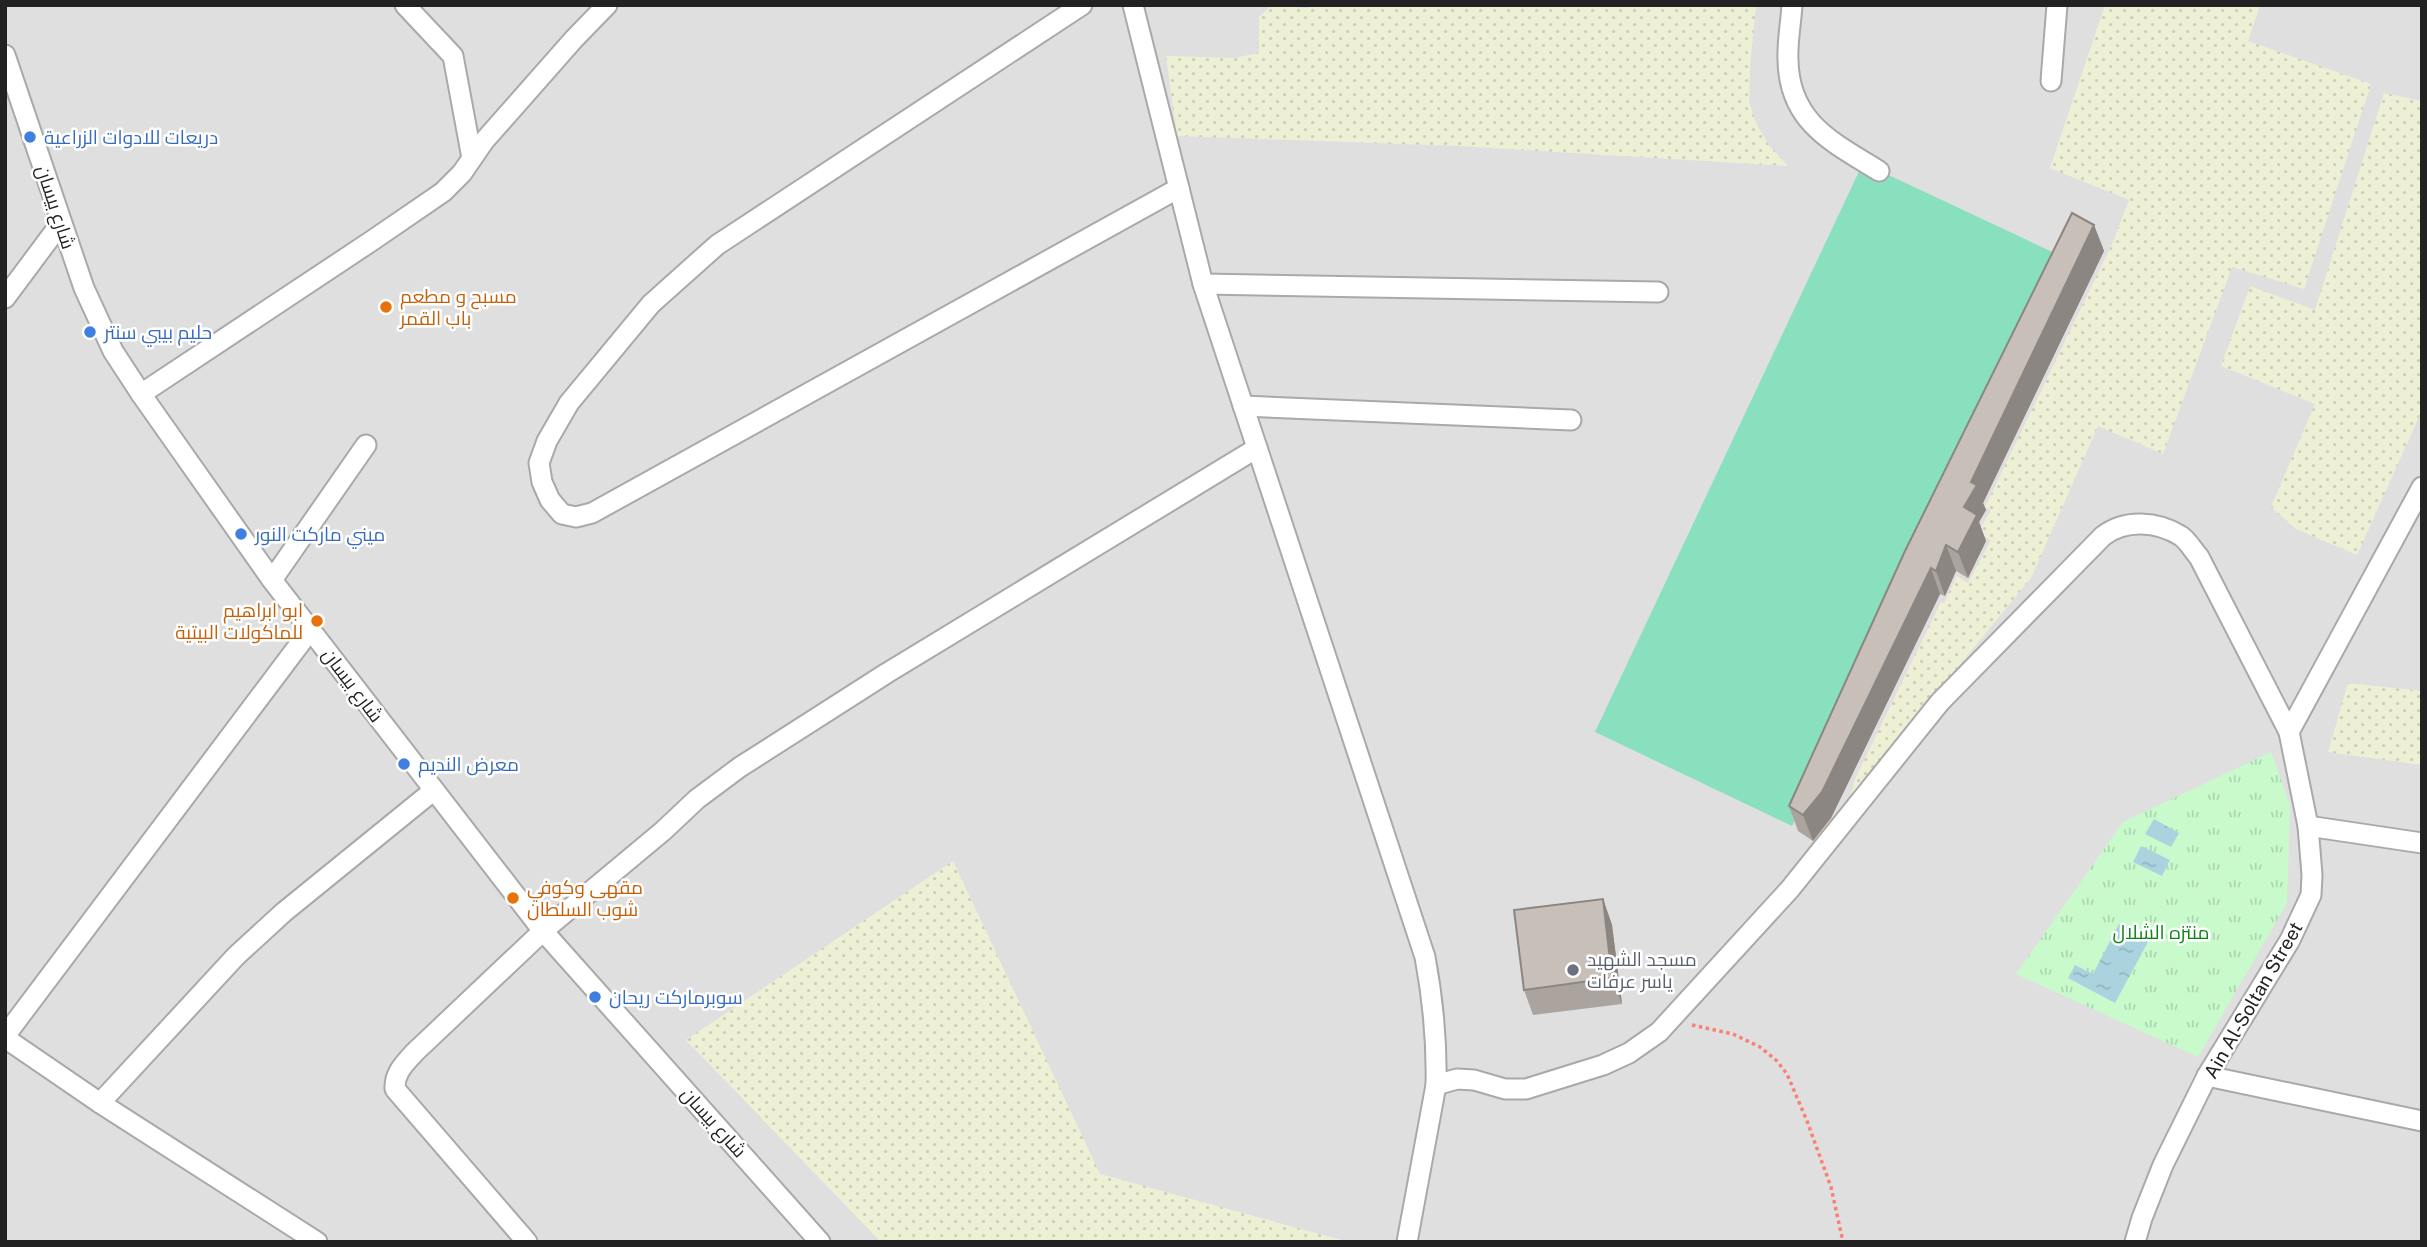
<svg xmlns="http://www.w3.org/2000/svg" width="2427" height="1247" font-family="'Public Sans',Cairo,sans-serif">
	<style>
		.residential { fill: #e0dfdf }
		.farmland { fill: url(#farmland-dots) }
		.park { fill: url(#park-tufts) }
		.pitch { fill: #88e0be }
		.water { fill: url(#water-ripples) }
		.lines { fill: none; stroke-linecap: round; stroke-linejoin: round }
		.minor-casing { stroke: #a9a9a9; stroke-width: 23 }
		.path { stroke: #fa8072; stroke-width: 3.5; stroke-dasharray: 3.5 3.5; stroke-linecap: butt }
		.minor { stroke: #fff; stroke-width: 19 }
		.wall { fill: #aba49e }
		.shaded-wall { fill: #8b8681 }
		.building { fill: #c7bfb8; stroke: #8b8681; stroke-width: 2 }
		.shop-dot { fill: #3f7fe0; stroke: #fff; stroke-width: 2.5 }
		.food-dot { fill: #e8710a; stroke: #fff; stroke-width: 2.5 }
		.worship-dot { fill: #6b7280; stroke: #fff; stroke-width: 2.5 }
		.labels { text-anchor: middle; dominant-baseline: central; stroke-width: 5; stroke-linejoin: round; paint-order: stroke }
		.shop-label { font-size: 19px; fill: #366cbe; stroke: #fff; text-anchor: start }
		.street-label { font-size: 19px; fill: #222; stroke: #fff }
		.food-label { font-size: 19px; fill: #c56008; stroke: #fff; text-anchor: start }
		.park-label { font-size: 19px; fill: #0c8416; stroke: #fff }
		.worship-label { font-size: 19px; fill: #5b616d; stroke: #fff; text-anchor: start }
	</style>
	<defs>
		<pattern id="farmland-dots" width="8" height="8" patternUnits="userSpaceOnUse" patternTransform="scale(1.75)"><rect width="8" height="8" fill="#eef0d5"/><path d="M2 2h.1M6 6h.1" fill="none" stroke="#ccceb7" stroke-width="1.8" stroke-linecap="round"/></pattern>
		<pattern id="park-tufts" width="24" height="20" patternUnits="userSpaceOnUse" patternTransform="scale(1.75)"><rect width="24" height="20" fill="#c8facc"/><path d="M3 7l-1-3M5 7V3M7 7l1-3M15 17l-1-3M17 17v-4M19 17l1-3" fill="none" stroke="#acd6af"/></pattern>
		<pattern id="water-ripples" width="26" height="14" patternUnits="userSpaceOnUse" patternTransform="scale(1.75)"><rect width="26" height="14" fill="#aad3df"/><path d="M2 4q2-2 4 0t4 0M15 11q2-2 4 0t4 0" fill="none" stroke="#92b5bf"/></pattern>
	</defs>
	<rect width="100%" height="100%" fill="#f2efe9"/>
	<rect class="residential" x="5" y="5" width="2417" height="1237"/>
	<g class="farmland">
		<polygon points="1272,5 1307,8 1308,5 1756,5 1750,67 1749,101 1756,123 1768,144 1788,166 1460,146 1177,136 1166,56 1234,58 1259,53 1259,17"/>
		<polygon points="2105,5 2260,5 2248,41 2371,84 2304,289 2232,267 2163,454 2098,426 2031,578 1850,798 1855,779 1941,602 1944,603 1957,576 1968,583 1991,540 1978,533 1991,510 1985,507 2113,242 2129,200 2050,168"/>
		<polygon points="2384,93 2422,101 2422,410 2357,555 2296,529 2271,507 2315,404 2221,366 2250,286 2315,310"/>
		<polygon points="2348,683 2422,691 2422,765 2328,752"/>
		<polygon points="953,861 1100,1174 1349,1242 881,1242 686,1040"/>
	</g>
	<polygon class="park" points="2271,752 2290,806 2287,903 2198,1057 2016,974 2123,822"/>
	<polygon class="pitch" points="1863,163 2061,256 1792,826 1595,732"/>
	<g class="water">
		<polygon points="2154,819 2179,833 2171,847 2145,834"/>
		<polygon points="2141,846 2170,860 2162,876 2133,862"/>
		<polygon points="2119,924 2149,940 2115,1003 2068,978 2075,965 2093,974"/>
	</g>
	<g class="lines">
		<g class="minor-casing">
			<g id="minor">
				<polyline points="405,5 453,56 472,158"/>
				<polyline points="1082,5 717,245 651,304 569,403 547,441 539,463 542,482 550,500 562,514 576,517 592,513 1179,188"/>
				<path d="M1133 5 1203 284 1425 957C1433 1000 1437 1042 1436 1085L1457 1079 1474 1080 1505 1089H1526L1603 1065 1629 1053 1659 1032 1790 889 1940 702 2103 536C2125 519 2157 521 2181 536 2188 541 2193 550 2199 557L2289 732"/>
				<path d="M1792 5C1791 23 1787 42 1788 60 1789 122 1832 142 1879 171"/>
				<polyline points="5,55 84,288 113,351 141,394 272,580 543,931 820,1242"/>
				<polyline points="2051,81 2057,5"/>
				<polyline points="1203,284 1658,292"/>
				<polyline points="5,298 61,223"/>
				<polyline points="141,394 373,240 443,192 462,173 484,141 574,39 607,5"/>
				<polyline points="1243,406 1571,420"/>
				<polyline points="272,580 366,445"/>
				<polyline points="2308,826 2422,843"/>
				<polyline points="5,1036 311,629"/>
				<polyline points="5,1038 100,1103 317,1242"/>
				<polyline points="2207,1076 2422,1121"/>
				<polyline points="100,1103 236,956 284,912 433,791"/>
				<path d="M527 1242 395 1089C394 1073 405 1063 415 1052L543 931 663 831 697 799 740 767 887 673 1257 448"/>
				<polyline points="1407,1242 1436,1085"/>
				<polyline points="2135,1242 2142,1218 2163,1165 2207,1076 2290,940 2311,895 2312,875 2308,826 2289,732 2422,487"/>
			</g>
		</g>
		<polyline class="path" points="1692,1025 1733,1034 1760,1047 1777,1061 1787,1074 1807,1121 1831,1187 1843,1242"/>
		<use href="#minor" class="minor"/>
	</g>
	<g class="wall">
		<polygon points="2094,225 2104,251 1983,503 1986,510 1979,522 1986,541 1968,578 1956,571 1945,596 1940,594 1831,818 1813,841 1798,831 1789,806"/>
		<polygon points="1603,899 1612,925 1622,1004 1533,1015 1524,990"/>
	</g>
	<g class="shaded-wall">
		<polygon points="2094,225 2104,251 1983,503 1986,510 1979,522 1986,541 1968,578 1958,552 1964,507 1971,482"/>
		<polygon points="1946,545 1956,571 1945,596 1936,571"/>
		<polygon points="1931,568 1940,594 1831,818 1813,841 1803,815"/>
		<polygon points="1603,899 1612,925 1622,1004 1612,978"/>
	</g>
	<g class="building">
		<polygon points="2072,213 2094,225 1971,482 1977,485 1964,507 1977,515 1958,552 1946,545 1936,571 1931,568 1822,792 1803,815 1789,806 1905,551"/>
		<polygon points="1603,899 1612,978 1524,990 1514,910"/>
	</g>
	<g class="shop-dot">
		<circle cx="30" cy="137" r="7"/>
		<circle cx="90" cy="332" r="7"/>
		<circle cx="241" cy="534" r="7"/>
		<circle cx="404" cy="764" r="7"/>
		<circle cx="595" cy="997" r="7"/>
	</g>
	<g class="food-dot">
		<circle cx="386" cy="307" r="7"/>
		<circle cx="317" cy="621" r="7"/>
		<circle cx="513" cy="898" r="7"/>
	</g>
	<circle class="worship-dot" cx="1573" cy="970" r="7"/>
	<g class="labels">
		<g class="shop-label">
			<text x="44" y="137">دريعات للادوات الزراعية</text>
			<text x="104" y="332">حليم بيبي سنتر</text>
			<text x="255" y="534">ميني ماركت النور</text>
			<text x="418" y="764">معرض النديم</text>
			<text x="609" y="997">سوبرماركت ريحان</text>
		</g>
		<g class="street-label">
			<text transform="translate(56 207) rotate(72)">شارع بيسان</text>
			<text transform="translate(353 685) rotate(53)">شارع بيسان</text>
			<text transform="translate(2253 1000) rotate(-60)">Ain Al-Soltan Street</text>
			<text transform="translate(714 1122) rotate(48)">شارع بيسان</text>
		</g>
		<g class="food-label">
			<text x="400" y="296">مسبح و مطعم<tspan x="400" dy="22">باب القمر</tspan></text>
			<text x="303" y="610" text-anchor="end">ابو ابراهيم<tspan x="303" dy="22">للماكولات البيتية</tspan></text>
			<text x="527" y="887">مقهى وكوفي<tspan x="527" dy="22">شوب السلطان</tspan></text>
		</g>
		<g class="park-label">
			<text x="2161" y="932">منتزه الشلال</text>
		</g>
		<g class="worship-label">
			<text x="1587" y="959">مسجد الشهيد<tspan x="1587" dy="22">ياسر عرفات</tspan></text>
		</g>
	</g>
	<rect width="2427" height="1247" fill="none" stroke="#222222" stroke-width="14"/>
</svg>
